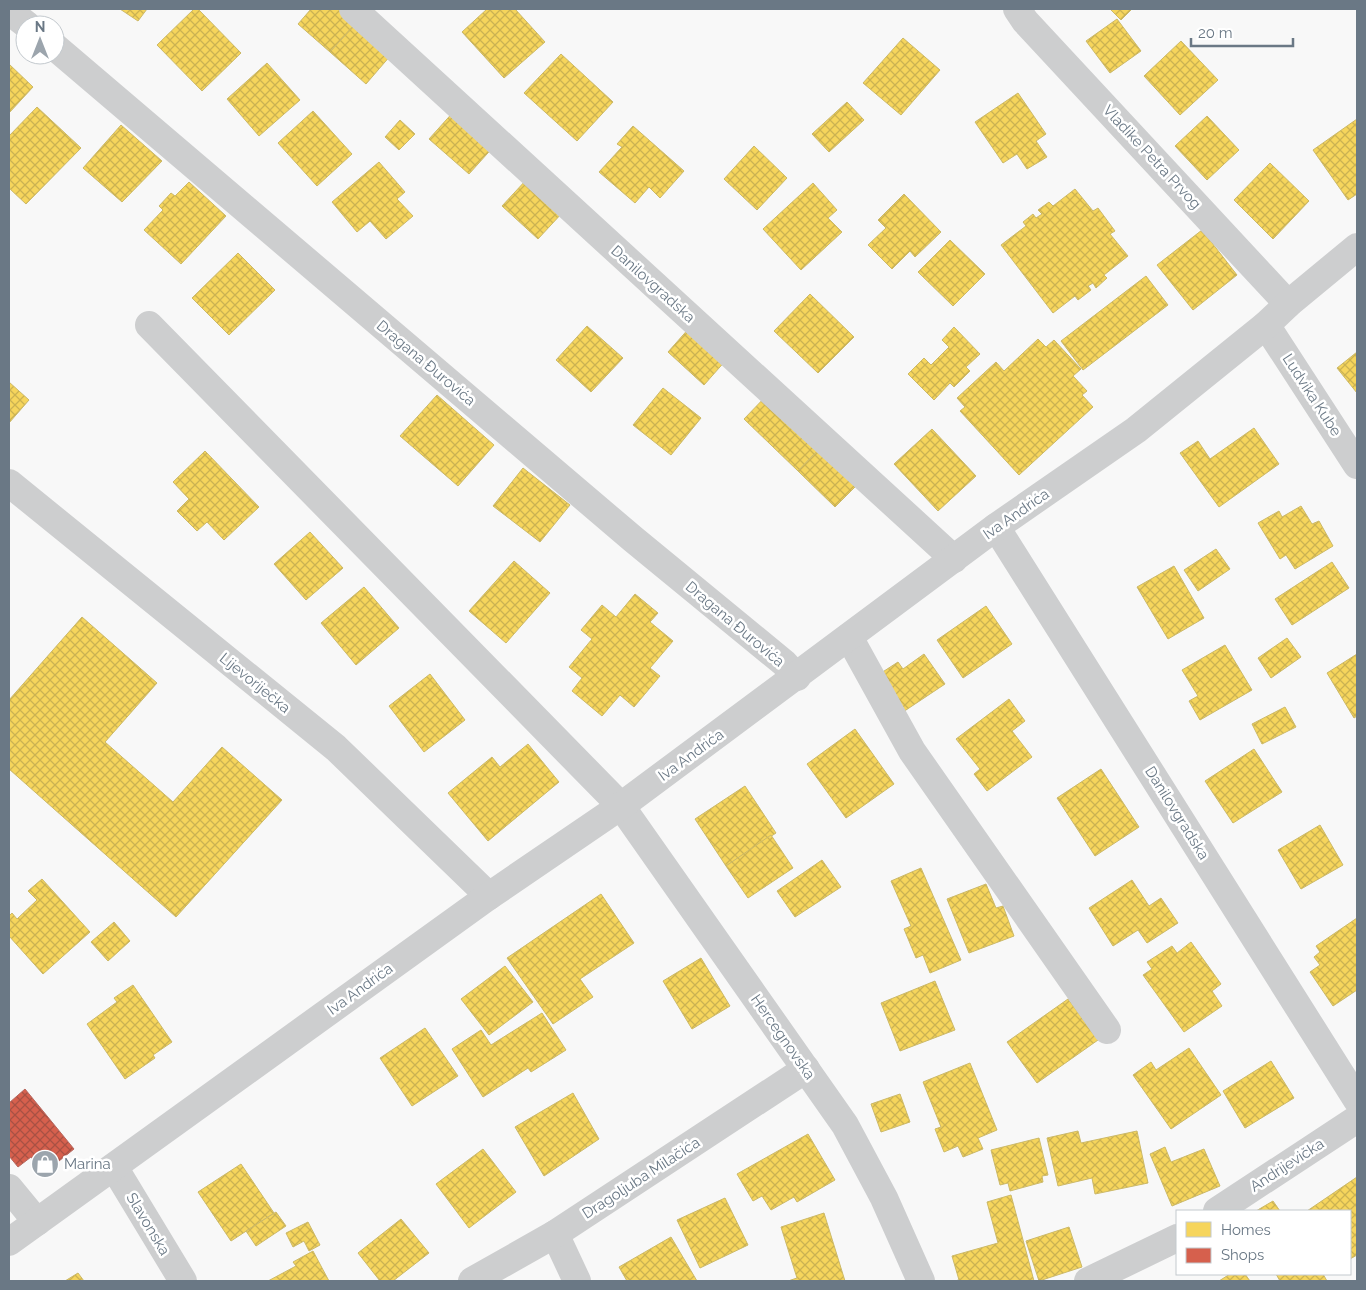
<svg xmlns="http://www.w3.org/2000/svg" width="1366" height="1290" font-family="Raleway,sans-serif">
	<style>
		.homes { fill: url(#homes-cross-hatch); stroke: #ccb968 }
		.shops { fill: url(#shops-cross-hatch); stroke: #b6675e }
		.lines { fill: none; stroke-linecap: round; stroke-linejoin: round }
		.street { stroke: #cdcecf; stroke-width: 28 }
		.labels { text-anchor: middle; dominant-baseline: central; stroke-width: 5; stroke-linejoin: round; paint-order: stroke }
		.street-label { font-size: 15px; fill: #6a7885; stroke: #fff }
		.poi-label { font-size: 15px; fill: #6a7885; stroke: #fff; text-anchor: start }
	</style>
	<defs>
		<pattern id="homes-cross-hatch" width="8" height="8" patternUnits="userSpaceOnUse" patternTransform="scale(1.25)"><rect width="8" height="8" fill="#f6d55c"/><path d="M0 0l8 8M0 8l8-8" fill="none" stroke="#cbb252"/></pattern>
		<pattern id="shops-cross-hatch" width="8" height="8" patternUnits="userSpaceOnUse" patternTransform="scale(1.25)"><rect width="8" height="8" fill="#d6604d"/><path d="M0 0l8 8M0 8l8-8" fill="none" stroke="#a85144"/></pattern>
	</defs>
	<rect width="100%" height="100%" fill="#f8f8f8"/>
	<g class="homes">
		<polygon points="120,9 147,9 138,21"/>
		<polygon points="194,9 198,9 241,53 202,91 157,45"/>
		<polygon points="311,9 339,9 356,23 330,52 298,24"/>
		<polygon points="487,9 515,9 545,42 504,78 462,32"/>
		<polygon points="1110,9 1132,9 1121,20"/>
		<polygon points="1117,19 1141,51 1110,73 1086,41"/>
		<polygon points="356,23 391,55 366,84 330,52"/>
		<polygon points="903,38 940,70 901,115 863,83"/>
		<polygon points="1181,41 1218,80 1180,115 1144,76"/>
		<polygon points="561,54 613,102 577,141 524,93"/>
		<polygon points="267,63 300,100 259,136 227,99"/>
		<polygon points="9,64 33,87 9,113"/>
		<polygon points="1018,93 1046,134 1036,141 1047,157 1027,169 1017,154 1003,163 975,122"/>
		<polygon points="847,102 864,120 829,152 812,134"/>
		<polygon points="37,107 81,148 26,204 9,188 9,136"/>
		<polygon points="456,109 496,144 469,174 429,139"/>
		<polygon points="313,111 352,154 317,186 278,143"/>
		<polygon points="1207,116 1239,150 1207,180 1175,146"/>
		<polygon points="1357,119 1357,194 1348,200 1313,150"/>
		<polygon points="400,120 415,134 399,150 385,137"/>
		<polygon points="121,125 162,161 122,202 83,168"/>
		<polygon points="633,126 684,171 660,198 649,187 635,203 599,172 622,147 617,144"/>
		<polygon points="754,146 787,178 757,210 724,179"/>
		<polygon points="379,162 405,192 397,199 413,216 386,239 370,221 357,232 332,202"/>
		<polygon points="1270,163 1309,201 1273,239 1234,200"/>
		<polygon points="527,179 563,212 538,239 502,206"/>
		<polygon points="189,182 226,216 181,264 144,230 163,210 159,206 171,193 175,196"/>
		<polygon points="813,183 837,210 828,218 842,232 801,270 763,229"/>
		<polygon points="1075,189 1093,211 1098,208 1115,231 1110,234 1128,256 1104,275 1107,278 1096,288 1093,283 1088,286 1091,290 1078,300 1075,296 1053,313 1001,245 1026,226 1023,222 1033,214 1036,218 1042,214 1038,210 1049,202 1053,206"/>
		<polygon points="904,194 941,232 915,257 910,251 892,269 868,245 886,228 878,220"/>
		<polygon points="1202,230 1237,275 1193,310 1157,265"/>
		<polygon points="950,240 985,274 953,306 918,272"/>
		<polygon points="238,253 275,290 229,335 192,298"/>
		<polygon points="1146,276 1168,305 1083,370 1061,341"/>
		<polygon points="810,294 854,337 818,373 774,331"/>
		<polygon points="587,326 623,358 591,392 556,360"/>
		<polygon points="691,326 727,359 704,385 668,352"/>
		<polygon points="954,327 980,354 966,367 970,371 954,387 950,383 934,400 908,374 924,358 931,365 949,347 942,340"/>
		<polygon points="1038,339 1046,347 1054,340 1081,369 1073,376 1087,391 1082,395 1093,407 1019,475 960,411 965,407 957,398 996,362 1004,371"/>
		<polygon points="1357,352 1357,393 1337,368"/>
		<polygon points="9,382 29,400 9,423"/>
		<polygon points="663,388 701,418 671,455 633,425"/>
		<polygon points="770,392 824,444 798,471 744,419"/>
		<polygon points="437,395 494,445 458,486 400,436"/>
		<polygon points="1254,428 1279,464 1219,507 1180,453 1198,441 1210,459"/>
		<polygon points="932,429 976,476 938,511 894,464"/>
		<polygon points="824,444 861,481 835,507 798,471"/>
		<polygon points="205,451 259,507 224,540 207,522 197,531 177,511 189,499 173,482"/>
		<polygon points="523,468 570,505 540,542 493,506"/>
		<polygon points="1301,506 1312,524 1319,521 1333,546 1295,569 1286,555 1280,559 1258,523 1279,511 1282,517"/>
		<polygon points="310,532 343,568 306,600 274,564"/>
		<polygon points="1216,549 1230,569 1198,591 1184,570"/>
		<polygon points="514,561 550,593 506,643 469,611"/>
		<polygon points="1332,562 1349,588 1292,625 1275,599"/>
		<polygon points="1174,566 1204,618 1168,639 1137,587"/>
		<polygon points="364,587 399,628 356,665 321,623"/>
		<polygon points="635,594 658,613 650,622 673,641 650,668 660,676 634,707 620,695 602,716 572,691 582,678 569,667 592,639 581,630 602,605 616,617"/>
		<polygon points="986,606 1012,644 963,678 937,640"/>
		<polygon points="82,617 157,683 105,742 173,802 222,747 282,800 176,917 9,769 9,700"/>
		<polygon points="1287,638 1301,657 1271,678 1258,658"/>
		<polygon points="1225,645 1252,690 1200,720 1189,701 1198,696 1182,670"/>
		<polygon points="924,654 945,684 903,712 878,675 898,662 903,669"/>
		<polygon points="1357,654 1357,716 1354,718 1327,673"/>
		<polygon points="430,674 465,720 424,752 389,706"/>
		<polygon points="1009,699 1025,721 1012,731 1032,757 987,791 974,774 980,769 956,739"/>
		<polygon points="1285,707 1296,727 1262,744 1252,724"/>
		<polygon points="855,729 894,784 846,818 807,764"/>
		<polygon points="528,744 559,782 488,841 448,793 492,757 500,767"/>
		<polygon points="1254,749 1282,792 1233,823 1205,781"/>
		<polygon points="1101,769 1139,827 1095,856 1057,798"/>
		<polygon points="745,786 776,833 726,866 695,819"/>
		<polygon points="1320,825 1343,865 1301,889 1278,850"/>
		<polygon points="771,835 793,868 748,898 726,866"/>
		<polygon points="822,860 841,887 795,917 777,891"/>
		<polygon points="921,868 961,960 930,973 923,955 916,958 904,929 911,926 891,881"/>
		<polygon points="42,879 90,932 43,974 9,936 9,916 12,913 17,919 37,900 28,891"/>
		<polygon points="1132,880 1149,906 1161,898 1178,923 1147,943 1138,930 1113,946 1089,908"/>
		<polygon points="986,884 996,908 1003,906 1014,936 969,953 947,899"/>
		<polygon points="601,894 634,943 580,979 593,997 553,1024 507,958"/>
		<polygon points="1357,918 1357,990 1333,1006 1310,972 1320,965 1314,957 1320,952 1316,946"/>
		<polygon points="114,922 130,941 108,961 91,942"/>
		<polygon points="1191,942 1221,984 1212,991 1222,1006 1184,1032 1143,975 1152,969 1147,962 1172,946 1177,953"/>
		<polygon points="701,958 730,1006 692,1029 663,981"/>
		<polygon points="505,966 533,1002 489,1035 461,999"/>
		<polygon points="935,981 955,1030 900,1051 881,1003"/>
		<polygon points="133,985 172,1042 153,1055 155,1058 125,1079 87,1024 117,1002 114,998"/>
		<polygon points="1068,999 1098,1040 1037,1083 1007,1042"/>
		<polygon points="542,1013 566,1050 531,1072 528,1068 483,1097 452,1049 481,1030 491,1045"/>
		<polygon points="425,1028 458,1076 412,1106 380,1058"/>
		<polygon points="1189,1048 1221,1095 1171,1129 1133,1075 1151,1062 1156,1070"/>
		<polygon points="1271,1061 1294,1098 1245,1128 1223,1091"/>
		<polygon points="970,1063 997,1130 978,1138 983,1149 963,1157 958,1146 944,1152 935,1129 941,1127 923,1082"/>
		<polygon points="573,1093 599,1139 544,1176 515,1127"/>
		<polygon points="900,1094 910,1122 881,1132 871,1104"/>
		<polygon points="1078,1131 1081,1143 1137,1131 1148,1183 1095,1194 1092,1178 1058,1186 1047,1138"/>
		<polygon points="808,1134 835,1180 797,1202 794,1197 771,1210 762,1196 753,1201 737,1174"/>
		<polygon points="1039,1138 1048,1175 1042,1176 1043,1182 1010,1191 1008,1183 1000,1185 991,1150"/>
		<polygon points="1165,1147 1171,1162 1204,1149 1220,1186 1172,1206 1150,1154"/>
		<polygon points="483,1149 516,1192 469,1228 436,1184"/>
		<polygon points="241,1164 274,1213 231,1241 198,1192"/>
		<polygon points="1357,1177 1357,1255 1350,1259 1350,1211 1307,1211"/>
		<polygon points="1011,1195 1034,1281 954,1281 959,1280 952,1256 998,1243 987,1202"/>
		<polygon points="725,1198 748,1245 700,1268 677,1220"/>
		<polygon points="1273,1201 1280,1211 1256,1211"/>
		<polygon points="276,1212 286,1226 256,1246 246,1231"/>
		<polygon points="824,1213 845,1281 788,1281 797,1278 781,1227"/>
		<polygon points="401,1219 429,1253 393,1281 380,1281 358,1253"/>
		<polygon points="308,1222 320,1245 309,1251 304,1241 293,1247 286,1233"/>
		<polygon points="1069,1227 1082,1267 1039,1281 1026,1241"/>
		<polygon points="671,1237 697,1281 627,1281 619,1267"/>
		<polygon points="313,1251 329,1281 268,1281 296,1266 293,1262"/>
		<polygon points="78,1273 84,1281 65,1281"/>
		<polygon points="1230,1274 1245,1274 1250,1281 1219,1281"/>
		<polygon points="1276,1274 1323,1274 1327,1281 1280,1281"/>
	</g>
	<polygon class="shops" points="25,1089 74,1149 44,1173 31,1157 18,1167 9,1156 9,1103"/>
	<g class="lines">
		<g class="street">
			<polyline points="353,9 954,559"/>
			<polyline points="1017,9 1025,21 1288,304"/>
			<polyline points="9,11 27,25"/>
			<polyline points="55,47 633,539 784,663 797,677"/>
			<polyline points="149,325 621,806 845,1125 884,1198 921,1281"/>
			<polyline points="1266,325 1357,465"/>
			<polyline points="9,483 336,748 489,896"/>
			<polyline points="996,527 1357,1100"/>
			<polyline points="849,637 912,751 1107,1030"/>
			<polyline points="114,1167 183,1281"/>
			<polyline points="9,1188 37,1222"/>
			<polyline points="1217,1211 1357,1119"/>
			<polyline points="555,1234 577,1281"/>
			<polyline points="9,1242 489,896 621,806 996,527 1136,430 1266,325 1288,304 1357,247"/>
			<polyline points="472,1281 555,1234 806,1069"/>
			<polyline points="1088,1281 1177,1238"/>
		</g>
	</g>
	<defs>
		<g id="shop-disc" transform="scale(1.4375)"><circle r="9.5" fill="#9ca5ad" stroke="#fff"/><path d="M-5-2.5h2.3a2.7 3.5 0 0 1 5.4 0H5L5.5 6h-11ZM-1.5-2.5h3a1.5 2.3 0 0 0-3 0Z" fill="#fff"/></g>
	</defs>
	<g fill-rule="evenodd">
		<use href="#shop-disc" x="45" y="1164"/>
	</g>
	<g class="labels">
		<g class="street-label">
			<text transform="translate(1152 157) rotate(47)">Vladike Petra Prvog</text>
			<text transform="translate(653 284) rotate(42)">Danilovgradska</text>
			<text transform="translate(426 363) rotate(40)">Dragana Đurovića</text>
			<text transform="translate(1312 395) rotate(57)">Ludvika Kube</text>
			<text transform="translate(1016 514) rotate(-35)">Iva Andrića</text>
			<text transform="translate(735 624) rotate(40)">Dragana Đurovića</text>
			<text transform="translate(255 683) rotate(39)">Lijevoriječka</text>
			<text transform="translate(691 755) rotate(-36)">Iva Andrića</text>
			<text transform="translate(1177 813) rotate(58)">Danilovgradska</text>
			<text transform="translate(360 989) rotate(-36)">Iva Andrića</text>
			<text transform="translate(783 1037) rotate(55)">Hercegnovska</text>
			<text transform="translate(1287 1165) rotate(-33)">Andrijevička</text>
			<text transform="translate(641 1178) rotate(-33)">Dragoljuba Milačića</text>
			<text transform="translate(148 1224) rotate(59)">Slavonska</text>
		</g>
		<g class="poi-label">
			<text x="64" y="1164">Marina</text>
		</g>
	</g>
	<rect width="1366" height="1290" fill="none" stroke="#6a7885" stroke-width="20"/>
	<rect x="1176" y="1210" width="175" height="65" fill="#ffffff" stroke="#c3c9ce"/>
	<rect x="1186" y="1222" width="25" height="15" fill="#f6d55c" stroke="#c3c9ce"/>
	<text x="1221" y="1235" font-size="15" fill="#6a7885">Homes</text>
	<rect x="1186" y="1248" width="25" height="15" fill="#d6604d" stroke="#c3c9ce"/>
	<text x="1221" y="1260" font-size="15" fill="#6a7885">Shops</text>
	<g transform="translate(40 40)"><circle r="24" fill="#ffffff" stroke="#c3c9ce"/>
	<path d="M0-4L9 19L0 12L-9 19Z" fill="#9ca5ad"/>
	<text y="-8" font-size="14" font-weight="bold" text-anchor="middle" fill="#6a7885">N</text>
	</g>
	<path d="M1191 38v8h102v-8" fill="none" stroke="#6a7885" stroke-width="2.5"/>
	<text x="1198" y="38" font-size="15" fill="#6a7885" stroke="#ffffff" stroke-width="4" paint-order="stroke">20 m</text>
</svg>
